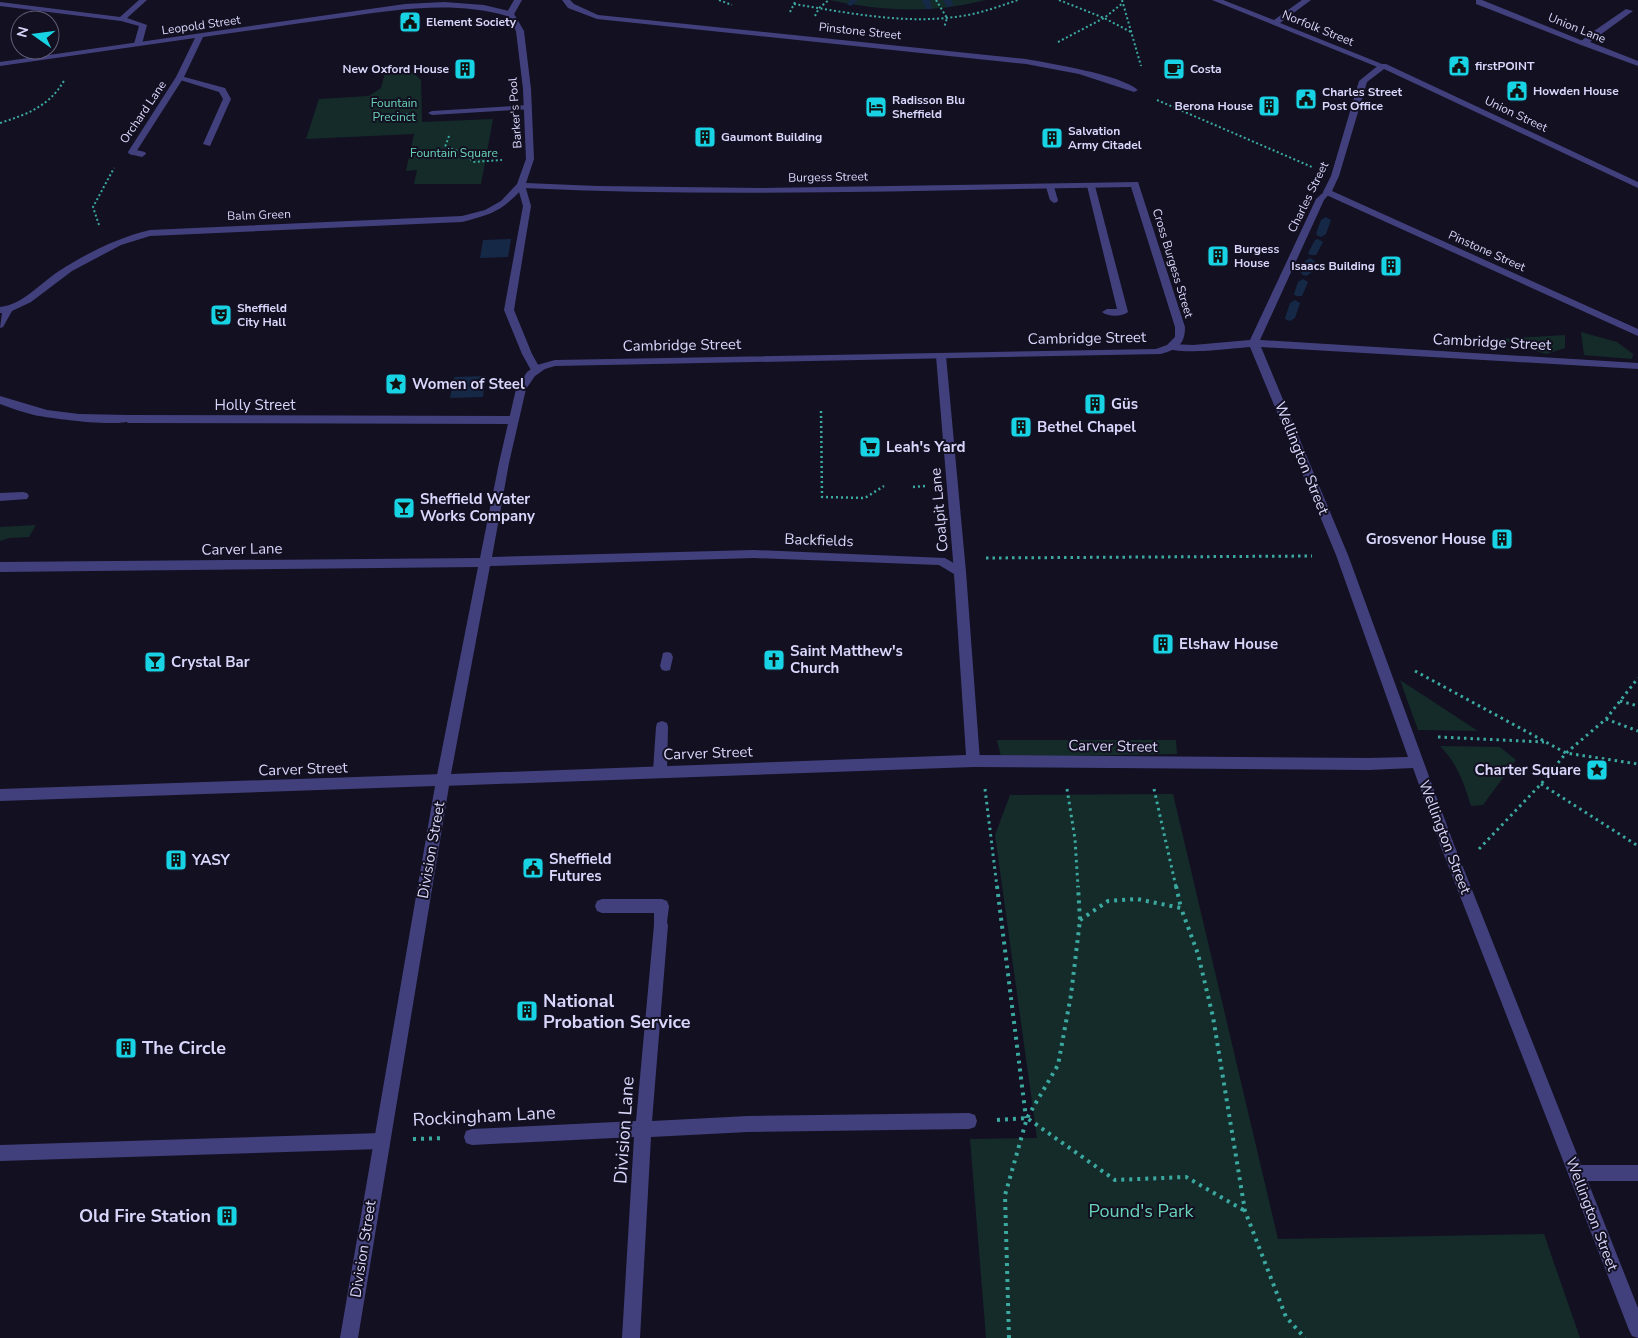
<svg xmlns="http://www.w3.org/2000/svg" width="1638" height="1338" font-family="'Nunito Sans',sans-serif">
	<style>
		.green { fill: #142b2a }
		.water { fill: #152947 }
		.lines { fill: none; stroke-linecap: round; stroke-linejoin: round }
		.stream { fill: #152947; fill-rule: evenodd }
		.path-far3 { stroke: #3ba9a0; stroke-width: 2; stroke-dasharray: 2 2.5; stroke-linecap: butt }
		.path-far2 { stroke: #3ba9a0; stroke-width: 2.5; stroke-dasharray: 2 3; stroke-linecap: butt }
		.path-far1 { stroke: #3ba9a0; stroke-width: 3; stroke-dasharray: 2.5 4; stroke-linecap: butt }
		.path { stroke: #3ba9a0; stroke-width: 4; stroke-dasharray: 3 5; stroke-linecap: butt }
		.service { fill: #41407c; fill-rule: evenodd }
		.pedestrian { fill: #41407c; fill-rule: evenodd }
		.minor { fill: #41407c; fill-rule: evenodd }
		.tertiary { fill: #41407c; fill-rule: evenodd }
		.labels { text-anchor: middle; dominant-baseline: central; stroke-width: 4; stroke-linejoin: round; paint-order: stroke }
		.far-poi-label { font-size: 12px; font-weight: bold; fill: #d9d6fb; stroke: #131022; text-anchor: start }
		.far-street-label { font-size: 12px; fill: #d9d6fb; stroke: #131022 }
		.far-park-label { font-size: 12px; fill: #69d3b7; stroke: #131022 }
		.street-label { font-size: 15px; fill: #d9d6fb; stroke: #131022 }
		.poi-label { font-size: 15px; font-weight: bold; fill: #d9d6fb; stroke: #131022; text-anchor: start }
		.near-poi-label { font-size: 18px; font-weight: bold; fill: #d9d6fb; stroke: #131022; text-anchor: start }
		.near-street-label { font-size: 18px; fill: #d9d6fb; stroke: #131022 }
		.near-park-label { font-size: 18px; fill: #69d3b7; stroke: #131022 }
	</style>
	<rect width="100%" height="100%" fill="#131022"/>
	<g class="green">
		<path d="M829 0H985C933 14 882 11 829 0Z"/>
		<polygon points="405,71 415,74 421,80 422,122 493,119 481,184 414,184 417,170 406,171 414,134 306,139 319,99 369,96 381,88 385,73"/>
		<polygon points="1581,332 1617,342 1633,354 1632,359 1584,355"/>
		<polygon points="1565,335 1565,348 1546,354 1498,339"/>
		<polygon points="36,525 29,537 9,538 0,541 0,527"/>
		<polygon points="1400,680 1478,731 1418,730"/>
		<polygon points="997,740 1176,740 1177,754 1001,757"/>
		<path d="M1440 746 1500 747 1516 760 1483 805 1471 806C1464 783 1457 763 1440 746Z"/>
		<polygon points="1173,794 1278,1239 1544,1234 1580,1338 986,1338 970,1139 1037,1138 995,835 1010,795"/>
	</g>
	<g class="water">
		<polygon points="511,239 508,257 480,258 483,240"/>
		<polygon points="486,376 483,397 450,398 454,377"/>
	</g>
	<g class="lines">
		<g class="stream">
			<polygon points="850,0 858,0 851,6 847,4"/>
			<polygon points="922,0 930,0 932,9 926,9"/>
			<polygon points="943,0 951,0 954,5 947,7"/>
			<polygon points="1326,217 1331,220 1326,234 1321,237 1318,236 1316,234 1321,220"/>
			<polygon points="1318,239 1323,242 1316,255 1310,255 1308,253 1315,240"/>
			<polygon points="1310,258 1315,261 1311,273 1306,276 1303,275 1301,273 1305,261"/>
			<polygon points="1303,279 1308,282 1302,296 1296,296 1294,294 1298,282"/>
			<polygon points="1295,300 1300,303 1295,318 1290,321 1287,320 1285,318 1290,303"/>
		</g>
		<g class="path-far3">
			<polyline points="719,0 732,5"/>
			<polyline points="936,0 947,18 944,28"/>
			<polyline points="1059,0 1104,18 1131,32"/>
			<polyline points="1122,0 1141,66"/>
			<path d="M794 4C849 13 907 25 962 16 982 13 1000 6 1018 0"/>
			<polyline points="790,12 796,0"/>
			<polyline points="815,16 819,8 829,0"/>
			<polyline points="1058,42 1104,18 1123,3"/>
			<polyline points="1157,100 1312,167"/>
			<polyline points="388,115 409,114"/>
			<path d="M0 123C28 114 50 106 65 79"/>
			<polyline points="449,136 445,147 465,153 473,162 502,160"/>
			<polyline points="99,225 93,207 114,168"/>
		</g>
		<g class="path-far2">
			<polyline points="821,411 822,497 865,498 884,486"/>
			<polyline points="913,487 925,486"/>
		</g>
		<g class="path-far1">
			<polyline points="986,558 1312,556"/>
			<polyline points="1415,671 1566,753 1638,764"/>
			<polyline points="1620,701 1638,706"/>
			<polyline points="1606,719 1638,731"/>
			<polyline points="1438,737 1544,742"/>
			<polyline points="1541,784 1638,846"/>
			<polyline points="985,789 997,887"/>
			<polyline points="1067,789 1075,839 1078,887"/>
			<polyline points="1154,789 1176,887"/>
			<polyline points="1479,849 1541,784 1566,753 1606,719 1638,678"/>
		</g>
		<g class="path">
			<polyline points="997,886 1026,1118"/>
			<polyline points="1176,886 1181,908"/>
			<polyline points="1080,920 1108,901 1137,899 1181,908 1198,954 1213,1017 1245,1211 1286,1317 1305,1338"/>
			<polyline points="997,1120 1027,1118 1115,1180 1186,1177 1245,1211"/>
			<polyline points="413,1139 444,1138"/>
			<polyline points="1009,1338 1005,1195 1027,1118 1058,1065 1071,995 1080,920 1078,886"/>
		</g>
		<g class="service">
			<polygon points="177,75 225,88 231,99 210,146 203,144 223,99 219,92 177,79"/>
			<polygon points="528,105 532,107 531,109 432,115 428,113 432,111"/>
			<polygon points="132,149 145,152 146,154 142,157 129,154 128,152"/>
			<path d="M1091 183 1095 186 1128 312C1122 317 1108 317 1102 312L1107 309H1117L1087 186Z"/>
			<polygon points="1050,184 1054,187 1058,200 1057,202 1054,203 1050,200 1046,187"/>
			<polygon points="23,492 27,493 29,496 27,499 0,501 0,493"/>
			<polygon points="667,652 671,653 673,657 670,670 666,671 662,670 660,666 663,653"/>
			<polygon points="662,721 667,723 668,727 667,771 665,775 660,777 655,775 653,771 656,727 657,723"/>
			<polygon points="602,899 662,899 667,901 669,906 666,930 661,932 656,930 654,925 654,913 602,913 597,911 595,906 597,901"/>
			<polygon points="1576,1165 1638,1165 1638,1181 1576,1181 1570,1179 1568,1173 1570,1167"/>
		</g>
		<g class="pedestrian">
			<polygon points="139,0 147,0 127,18 147,25 142,44 138,46 134,44 139,26 121,21 0,6 0,2 120,17"/>
			<polygon points="514,0 522,0 513,16 507,16 506,14"/>
			<path d="M562 0H570L574 4 598 15 1026 59C1052 64 1119 74 1138 90L1134 92 1079 74 1026 64 597 19 568 8Z"/>
			<polygon points="1212,0 1223,0 1274,20 1302,0 1311,0 1280,23 1387,66 1380,68"/>
			<polygon points="1476,0 1482,0 1588,43 1581,45 1476,4"/>
			<polygon points="1626,9 1633,11 1600,35 1594,35 1594,31"/>
			<polygon points="521,182 525,185 531,206 514,310 532,354 541,370 536,373 532,372 522,354 504,310 523,206 517,185"/>
			<path d="M1327 189 1331 192 1324 200 1260 340 1638 363V369L1261 347 1348 555 1453 842 1451 846 1446 848 1441 846 1413 768 1369 770 973 767 968 765 966 761 968 757 973 755 1369 758 1408 757 1336 555 1250 347C1235 348 1175 356 1166 347L1171 344 1193 345 1250 340 1316 199Z"/>
			<polygon points="941,353 946,356 966,572 960,577 954,572 936,356"/>
			<polygon points="128,415 513,416 518,420 513,424 128,423 123,419"/>
		</g>
		<g class="minor">
			<path d="M444 2 484 5 513 12 524 31 531 89 534 159 526 183 597 186 760 188 1138 182 1185 327C1185 345 1177 349 1161 354L555 366 545 369 535 376 526 389 509 463 492 557 754 550 945 558 964 569 966 572 980 761 978 765 973 767 443 786 438 784 436 780 478 567 0 572V562L480 558 499 463 516 389 527 372 537 365 555 360 1156 349 1167 345 1175 337V327L1131 187C929 190 726 198 523 188 502 211 492 214 462 222L150 236 121 245 72 271 31 302 12 311 3 327 0 328 2 313H0V307C24 304 39 284 59 271 87 253 117 238 150 230L462 216 485 210 501 201 517 184 526 159 523 89 516 31 507 16C452 0 394 10 338 18 293 24 248 31 203 37L184 77 136 152 132 155 128 152 176 77 195 38 0 66V62L405 4ZM754 558 939 565 954 574 966 755 451 774 490 566Z"/>
			<polygon points="1594,31 1601,33 1590,42 1638,61 1638,66 1581,45 1581,41"/>
			<polygon points="1380,64 1386,64 1638,182 1638,188 1384,69 1367,82 1339,176 1332,191 1638,329 1638,336 1324,194 1323,192 1331,176 1359,81"/>
			<path d="M0 396 47 410 79 414 128 415 133 419C125 429 49 418 34 415 22 412 11 408 0 404Z"/>
			<polygon points="1446,836 1451,838 1453,842 1638,1308 1638,1338 1632,1336 1629,1330 1439,842 1441,838"/>
			<polygon points="661,918 666,920 668,925 652,1121 748,1116 969,1113 975,1115 977,1121 975,1127 969,1129 748,1132 651,1137 640,1338 622,1338 634,1137 472,1145 466,1143 464,1137 466,1131 472,1129 636,1121 654,925 656,920"/>
			<polygon points="381,1133 387,1135 389,1141 387,1147 381,1149 0,1161 0,1145"/>
		</g>
		<polygon class="tertiary" points="443,774 448,776 450,780 358,1338 340,1338 435,786 0,801 0,789"/>
	</g>
	<defs>
		<g id="civic-square" transform="scale(1.125)"><rect x="-9" y="-9" width="18" height="18" rx="4" fill="#18d3e4" stroke="#131022"/><path d="M-.6-6.5H3V-4.5H.6V-3L4-1V1h2V6H-6V1h2V-1L-.6-3ZM-1.2 2.5V6h2.4V2.5Z" fill="#111"/></g>
		<g id="building-square" transform="scale(1.125)"><rect x="-9" y="-9" width="18" height="18" rx="4" fill="#18d3e4" stroke="#131022"/><path d="M-4-6H4V6H1V3H-1V6H-4ZM-2.5-4.3h1.7v1.8h-1.7ZM.8-4.3h1.7v1.8H.8ZM-2.5-1h1.7V.8h-1.7ZM.8-1h1.7V.8H.8Z" fill="#111"/></g>
		<g id="cafe-square" transform="scale(1.125)"><rect x="-9" y="-9" width="18" height="18" rx="4" fill="#18d3e4" stroke="#131022"/><path d="M-5.5-4.5H6V0H3Q3 3.5 0 3.5H-2.5Q-5.5 3.5-5.5 0ZM3-3.2v2h1.7v-2ZM-6 4.5H4V6H-6Z" fill="#111"/></g>
		<g id="hotel-square" transform="scale(1.125)"><rect x="-9" y="-9" width="18" height="18" rx="4" fill="#18d3e4" stroke="#131022"/><path d="M-6-4.5h1.5V1H6V5H4.5V3h-9V5H-6ZM-4 0a1.8 1.8 0 1 1 3.6 0ZM.5 0V-2.5h3Q6-2.5 6 0Z" fill="#111"/></g>
		<g id="theatre-square" transform="scale(1.125)"><rect x="-9" y="-9" width="18" height="18" rx="4" fill="#18d3e4" stroke="#131022"/><path d="M-5-5.5Q0-4 5-5.5V0Q5 5 0 6Q-5 5-5 0ZM-3.3-2.5H-1v1.5H-3.3ZM1-2.5H3.3v1.5H1ZM-2.8 1Q0 5.5 2.8 1Z" fill="#111"/></g>
		<g id="sight-square" transform="scale(1.125)"><rect x="-9" y="-9" width="18" height="18" rx="4" fill="#18d3e4" stroke="#131022"/><path d="M0-6L1.8-2.2L6-1.7L2.9 1.2L3.7 5.4L0 3.3L-3.7 5.4L-2.9 1.2L-6-1.7L-1.8-2.2Z" fill="#111"/></g>
		<g id="supermarket-square" transform="scale(1.125)"><rect x="-9" y="-9" width="18" height="18" rx="4" fill="#18d3e4" stroke="#131022"/><path d="M-6-5.5h2.5l.6 2H6L4.5 2H-2.5L-4.4-4H-6ZM-1.5 3.2a1.3 1.3 0 1 0 .1 0ZM3 3.2a1.3 1.3 0 1 0 .1 0Z" fill="#111"/></g>
		<g id="bar-square" transform="scale(1.125)"><rect x="-9" y="-9" width="18" height="18" rx="4" fill="#18d3e4" stroke="#131022"/><path d="M-6-5H6L.8 .8V4.5H3.5V6h-7V4.5H-.8V.8Z" fill="#111"/></g>
		<g id="church-square" transform="scale(1.125)"><rect x="-9" y="-9" width="18" height="18" rx="4" fill="#18d3e4" stroke="#131022"/><path d="M-1.2-6h2.4v3.5h3.3v2.4h-3.3V6h-2.4V-.1h-3.3v-2.4h3.3Z" fill="#111"/></g>
	</defs>
	<g fill-rule="evenodd">
		<use href="#civic-square" x="410" y="22"/>
		<use href="#civic-square" x="1459" y="66"/>
		<use href="#building-square" x="465" y="69"/>
		<use href="#cafe-square" x="1174" y="69"/>
		<use href="#civic-square" x="1517" y="91"/>
		<use href="#civic-square" x="1306" y="99"/>
		<use href="#building-square" x="1269" y="106"/>
		<use href="#hotel-square" x="876" y="107"/>
		<use href="#building-square" x="705" y="137"/>
		<use href="#building-square" x="1052" y="138"/>
		<use href="#building-square" x="1218" y="256"/>
		<use href="#building-square" x="1391" y="266"/>
		<use href="#theatre-square" x="221" y="315"/>
		<use href="#sight-square" x="396" y="384"/>
		<use href="#building-square" x="1095" y="404"/>
		<use href="#building-square" x="1021" y="427"/>
		<use href="#supermarket-square" x="870" y="447"/>
		<use href="#bar-square" x="404" y="508"/>
		<use href="#building-square" x="1502" y="539"/>
		<use href="#building-square" x="1163" y="644"/>
		<use href="#church-square" x="774" y="660"/>
		<use href="#bar-square" x="155" y="662"/>
		<use href="#sight-square" x="1597" y="770"/>
		<use href="#building-square" x="176" y="860"/>
		<use href="#civic-square" x="533" y="868"/>
		<use href="#building-square" x="527" y="1011"/>
		<use href="#building-square" x="126" y="1048"/>
		<use href="#building-square" x="227" y="1216"/>
	</g>
	<g class="labels">
		<g class="far-poi-label">
			<text x="426" y="22">Element Society</text>
			<text x="1475" y="66">firstPOINT</text>
			<text x="449" y="69" text-anchor="end">New Oxford House</text>
			<text x="1190" y="69">Costa</text>
			<text x="1533" y="91">Howden House</text>
			<text x="1322" y="92">Charles Street<tspan x="1322" dy="14">Post Office</tspan></text>
			<text x="892" y="100">Radisson Blu<tspan x="892" dy="14">Sheffield</tspan></text>
			<text x="1253" y="106" text-anchor="end">Berona House</text>
			<text x="1068" y="131">Salvation<tspan x="1068" dy="14">Army Citadel</tspan></text>
			<text x="721" y="137">Gaumont Building</text>
			<text x="1234" y="249">Burgess<tspan x="1234" dy="14">House</tspan></text>
			<text x="1375" y="266" text-anchor="end">Isaacs Building</text>
			<text x="237" y="308">Sheffield<tspan x="237" dy="14">City Hall</tspan></text>
		</g>
		<g class="far-street-label">
			<text transform="translate(201 25) rotate(-8)">Leopold Street</text>
			<text transform="translate(1318 28) rotate(22)">Norfolk Street</text>
			<text transform="translate(1577 28) rotate(22)">Union Lane</text>
			<text transform="translate(860 31) rotate(6)">Pinstone Street</text>
			<text transform="translate(143 112) rotate(-56)">Orchard Lane</text>
			<text transform="translate(515 113) rotate(-94)">Barker's Pool</text>
			<text transform="translate(1516 114) rotate(25)">Union Street</text>
			<text transform="translate(828 177) rotate(-1)">Burgess Street</text>
			<text transform="translate(1308 197) rotate(-64)">Charles Street</text>
			<text transform="translate(259 215) rotate(-2)">Balm Green</text>
			<text transform="translate(1487 251) rotate(24)">Pinstone Street</text>
			<text transform="translate(1173 263) rotate(73)">Cross Burgess Street</text>
		</g>
		<g class="far-park-label">
			<text x="394" y="103">Fountain<tspan x="394" dy="14">Precinct</tspan></text>
			<text x="454" y="153">Fountain Square</text>
		</g>
		<g class="street-label">
			<text transform="translate(1087 338) rotate(-1)">Cambridge Street</text>
			<text transform="translate(1492 342) rotate(3)">Cambridge Street</text>
			<text transform="translate(682 345) rotate(-1)">Cambridge Street</text>
			<text x="255" y="405">Holly Street</text>
			<text transform="translate(1302 458) rotate(68)">Wellington Street</text>
			<text transform="translate(939 510) rotate(-95)">Coalpit Lane</text>
			<text transform="translate(819 540) rotate(2)">Backfields</text>
			<text transform="translate(242 549) rotate(-1)">Carver Lane</text>
			<text transform="translate(1113 746) rotate(1)">Carver Street</text>
			<text transform="translate(708 753) rotate(-2)">Carver Street</text>
			<text transform="translate(303 769) rotate(-2)">Carver Street</text>
			<text transform="translate(1445 837) rotate(69)">Wellington Street</text>
			<text transform="translate(431 850) rotate(-80)">Division Street</text>
			<text transform="translate(1592 1214) rotate(69)">Wellington Street</text>
			<text transform="translate(363 1249) rotate(-81)">Division Street</text>
		</g>
		<g class="poi-label">
			<text x="412" y="384">Women of Steel</text>
			<text x="1111" y="404">Güs</text>
			<text x="1037" y="427">Bethel Chapel</text>
			<text x="886" y="447">Leah's Yard</text>
			<text x="420" y="499">Sheffield Water<tspan x="420" dy="17">Works Company</tspan></text>
			<text x="1486" y="539" text-anchor="end">Grosvenor House</text>
			<text x="1179" y="644">Elshaw House</text>
			<text x="790" y="651">Saint Matthew's<tspan x="790" dy="17">Church</tspan></text>
			<text x="171" y="662">Crystal Bar</text>
			<text x="1581" y="770" text-anchor="end">Charter Square</text>
			<text x="549" y="859">Sheffield<tspan x="549" dy="17">Futures</tspan></text>
			<text x="192" y="860">YASY</text>
		</g>
		<g class="near-poi-label">
			<text x="543" y="1001">National<tspan x="543" dy="21">Probation Service</tspan></text>
			<text x="142" y="1048">The Circle</text>
			<text x="211" y="1216" text-anchor="end">Old Fire Station</text>
		</g>
		<g class="near-street-label">
			<text transform="translate(484 1116) rotate(-3)">Rockingham Lane</text>
			<text transform="translate(624 1130) rotate(-86)">Division Lane</text>
		</g>
		<g class="near-park-label">
			<text x="1141" y="1211">Pound's Park</text>
		</g>
	</g>
	<g transform="translate(35 35) rotate(284)"><circle r="24" fill="#131022" stroke="#625f79"/>
	<path d="M0-4L9 19L0 12L-9 19Z" fill="#18d3e4"/>
	<text y="-8" font-size="14" font-weight="bold" text-anchor="middle" fill="#d9d6fb">N</text>
	</g>
</svg>
